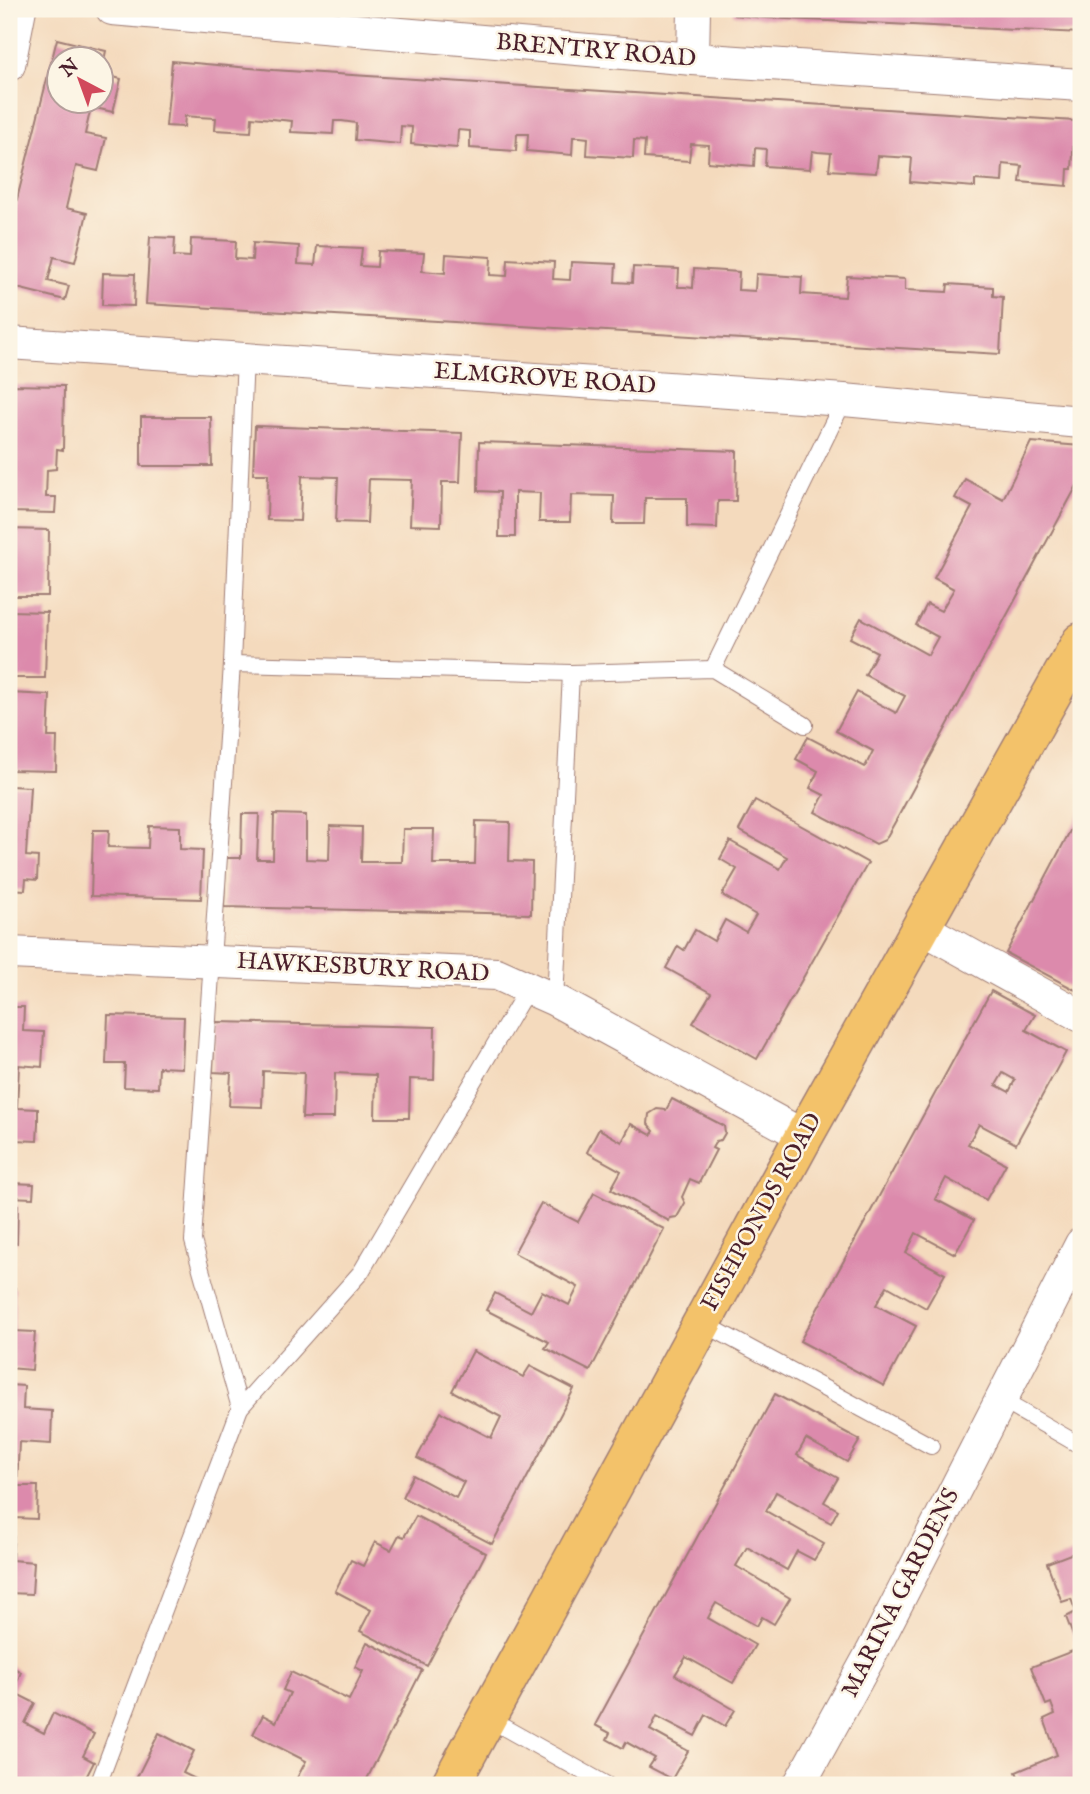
<svg xmlns="http://www.w3.org/2000/svg" width="1090" height="1794" font-family="'IM FELL English',serif">
	<style>
		.building { fill: #dc8aac; fill-rule: evenodd }
		.lines { fill: none; stroke-linecap: round; stroke-linejoin: round }
		.service-casing { stroke: #9f7c74; stroke-width: 18 }
		.minor-casing { stroke: #9f7c74; stroke-width: 34 }
		.primary-casing { stroke: #9f7c74; stroke-width: 41 }
		.service { stroke: #fff; stroke-width: 16 }
		.minor { stroke: #fff; stroke-width: 32 }
		.primary { stroke: #f3c26a; stroke-width: 38 }
		.labels { text-anchor: middle; dominant-baseline: central; stroke-width: 5; stroke-linejoin: round; paint-order: stroke }
		.street-label { font-size: 24px; fill: #4a1f2b; stroke: #fcf5e5 }
	</style>
	<rect width="100%" height="100%" fill="#fcf5e5"/>
	<filter id="ink" filterUnits="userSpaceOnUse"><feTurbulence type="fractalNoise" baseFrequency=".0143" numOctaves="2"/><feDisplacementMap in="SourceGraphic" scale="14" xChannelSelector="R" yChannelSelector="G"/><feConvolveMatrix kernelMatrix="1 2 1 2 8 2 1 2 1" color-interpolation-filters="sRGB"/></filter>
	<filter id="wash" filterUnits="userSpaceOnUse"><feTurbulence type="fractalNoise" baseFrequency=".00686" numOctaves="4" result="noise"/><feDisplacementMap in="SourceGraphic" scale="28" xChannelSelector="R" yChannelSelector="G"/><feGaussianBlur stdDeviation="1.57" result="paint"/><feColorMatrix in="noise" values="0 0 0 0 0 0 0 0 0 0 0 0 0 0 0 0 0 1.4 0 .05"/><feComposite in="paint" operator="in"/></filter>
	<g filter="url(#wash)">
		<rect width="100%" height="100%" fill="#f4dabd"/>
		<g id="blocks">
			<g class="building">
				<polygon points="734,9 1081,9 1081,33 766,18 734,15"/>
				<polygon points="57,39 106,51 104,60 60,60 60,102 102,102 102,74 121,79 113,112 91,107 85,134 106,138 98,171 76,166 66,208 87,213 84,226 75,262 54,257 48,281 69,286 65,300 9,286 9,231"/>
				<polygon points="172,61 273,70 1075,121 1072,169 1068,169 1067,186 1020,182 1022,166 1003,164 1002,182 975,180 975,187 910,182 912,158 878,156 876,173 829,170 831,153 818,152 812,151 810,169 765,166 766,149 755,148 754,166 708,162 709,145 691,144 689,161 644,158 645,141 634,140 633,158 587,155 588,138 580,137 573,137 572,155 527,151 528,134 517,134 516,151 470,148 470,131 458,130 457,148 411,144 412,127 401,126 400,144 355,140 356,123 342,121 334,121 333,134 291,132 292,121 252,117 251,132 215,130 216,118 197,117 185,116 184,127 166,126"/>
				<polygon points="150,237 175,238 174,256 190,257 191,239 236,241 235,259 252,260 253,243 299,246 298,264 315,265 317,246 362,248 360,266 377,267 378,251 424,253 422,271 445,273 446,254 491,257 490,275 507,276 508,259 554,262 553,279 570,280 571,262 616,264 615,282 632,283 633,267 679,269 678,287 685,287 693,288 694,269 739,272 738,290 755,291 756,274 802,277 801,294 845,297 847,276 905,279 905,290 947,292 948,284 993,287 993,296 1003,297 1000,354 146,304"/>
				<polygon points="103,273 135,274 134,306 102,305"/>
				<polygon points="9,385 64,386 63,450 57,449 56,469 47,470 46,497 56,497 55,513 9,512"/>
				<polygon points="141,417 211,417 212,466 141,466"/>
				<polygon points="255,426 462,433 460,482 442,482 441,526 410,525 412,480 369,479 367,523 336,522 338,477 302,476 300,521 267,520 268,474 253,474"/>
				<polygon points="479,442 737,451 736,501 718,501 717,528 687,527 687,498 645,498 644,524 613,524 614,496 571,495 570,522 539,522 540,493 515,492 515,537 499,537 500,492 478,491"/>
				<polygon points="1031,442 1081,446 1081,478 899,815 885,840 876,844 815,812 824,795 810,788 818,771 796,759 808,737 865,767 873,751 836,731 857,692 896,713 905,696 865,675 877,652 850,638 861,618 928,655 938,637 916,625 927,604 941,611 954,589 934,578 972,507 955,498 965,479 1003,499"/>
				<polygon points="9,529 49,530 48,596 9,596"/>
				<polygon points="9,611 47,612 45,678 9,678"/>
				<polygon points="9,693 50,695 48,737 57,737 56,771 9,770"/>
				<polygon points="9,786 30,787 26,856 38,857 37,880 26,879 25,890 9,889"/>
				<polygon points="755,800 868,863 757,1059 693,1023 711,993 666,968 678,946 684,950 695,930 714,941 725,920 746,932 756,915 722,895 737,869 720,859 730,841 780,869 787,857 739,830"/>
				<polygon points="1081,810 1081,914 1077,923 1081,925 1081,993 1006,953"/>
				<polygon points="242,814 259,814 257,859 273,859 274,814 306,815 306,859 329,860 330,826 362,827 361,862 402,862 403,829 434,829 433,864 475,864 476,821 510,822 509,861 532,862 531,914 224,907 226,858 241,858"/>
				<polygon points="149,826 180,827 180,849 203,850 201,899 91,896 93,830 109,830 108,847 148,848"/>
				<path d="M991 991 1035 1015 1026 1030 1066 1052 1016 1144 979 1124 968 1144 1006 1164 986 1200 946 1178 935 1199 974 1220 955 1254 916 1233 906 1253 945 1274 926 1308 887 1286 876 1305 916 1326 884 1386 800 1341ZM1003 1073 1015 1080 1009 1092 996 1085Z"/>
				<polygon points="9,1007 24,1007 23,1031 44,1032 42,1067 19,1065 17,1108 38,1109 38,1123 37,1141 15,1140 12,1183 34,1184 33,1198 9,1197"/>
				<polygon points="108,1015 184,1017 182,1068 159,1067 158,1088 124,1087 125,1064 106,1064"/>
				<polygon points="215,1022 435,1027 434,1080 410,1079 409,1118 375,1118 376,1075 335,1073 334,1118 302,1118 304,1073 263,1071 262,1107 229,1106 231,1073 213,1072"/>
				<polygon points="672,1099 724,1126 725,1133 721,1140 716,1141 712,1148 716,1150 699,1183 690,1179 682,1197 685,1203 677,1217 670,1218 669,1221 611,1189 621,1171 587,1152 599,1129 622,1142 631,1124 651,1135 654,1131 648,1124 649,1114 657,1109 666,1110"/>
				<polygon points="594,1193 664,1229 590,1371 545,1348 549,1342 486,1310 495,1293 531,1312 542,1291 569,1305 578,1287 514,1253 541,1203 578,1222"/>
				<polygon points="9,1204 18,1205 17,1243 9,1243"/>
				<polygon points="9,1288 15,1288 14,1331 35,1332 32,1370 9,1368"/>
				<polygon points="473,1351 523,1377 530,1366 574,1389 492,1544 402,1497 413,1475 456,1498 464,1482 417,1458 441,1412 491,1438 501,1417 452,1391"/>
				<polygon points="9,1385 24,1386 23,1409 52,1411 51,1444 19,1442 17,1486 38,1486 37,1519 15,1518 12,1560 34,1562 32,1594 9,1593"/>
				<polygon points="775,1394 860,1440 847,1462 806,1439 797,1455 838,1478 824,1502 838,1510 831,1523 776,1492 766,1511 824,1544 814,1560 797,1551 787,1570 747,1547 736,1566 790,1598 774,1624 762,1617 757,1626 716,1603 713,1608 708,1618 755,1645 733,1683 686,1657 675,1675 735,1710 725,1726 706,1715 695,1736 657,1716 650,1730 688,1751 672,1779 649,1767 655,1758 626,1742 623,1748 607,1739 610,1733 595,1725"/>
				<polygon points="416,1516 486,1553 427,1666 360,1631 371,1610 335,1591 351,1560 363,1566 375,1542 391,1550 399,1535 404,1537"/>
				<polygon points="1081,1550 1081,1785 1022,1785 1016,1772 1057,1755 1044,1719 1055,1714 1051,1703 1046,1705 1031,1667 1078,1649 1066,1617 1076,1612 1071,1599 1062,1602 1047,1563"/>
				<polygon points="367,1642 422,1670 364,1785 310,1785 297,1778 306,1761 253,1734 263,1715 276,1722 290,1693 283,1690 291,1672 349,1700 363,1671 355,1667"/>
				<polygon points="9,1665 21,1672 13,1692 35,1703 25,1723 44,1733 53,1713 94,1734 83,1756 94,1762 82,1785 24,1785 9,1777"/>
				<polygon points="159,1733 194,1751 183,1773 208,1785 133,1785"/>
			</g>
		</g>
	</g>
	<g filter="url(#ink)">
		<use href="#blocks" fill-opacity="0" stroke="#9f7c74" stroke-width="2"/>
		<g class="lines">
			<g class="service-casing">
				<g id="service">
					<polyline points="232,664 571,673 713,669 805,725"/>
					<polyline points="713,669 844,400"/>
					<polyline points="555,1000 571,673"/>
					<polyline points="703,1323 931,1446"/>
					<polyline points="1001,1400 1081,1446"/>
					<polyline points="240,1408 193,1241 232,664 245,357"/>
					<polyline points="487,1718 607,1785"/>
					<polyline points="98,1785 240,1408 361,1272 528,988"/>
				</g>
			</g>
			<g class="minor-casing">
				<g id="minor">
					<polyline points="112,9 693,59 1081,85"/>
					<polyline points="693,59 694,9"/>
					<polyline points="9,65 20,9"/>
					<polyline points="9,343 844,400 1081,422"/>
					<polyline points="922,928 1081,1016"/>
					<polyline points="9,953 497,974 555,1000 804,1136"/>
					<polyline points="799,1785 872,1652 1081,1244"/>
				</g>
			</g>
			<g class="primary-casing">
				<polyline id="primary" points="450,1785 804,1136 1081,642"/>
			</g>
			<use href="#service" class="service"/>
			<use href="#minor" class="minor"/>
			<use href="#primary" class="primary"/>
		</g>
	</g>
	<g class="labels">
		<g class="street-label">
			<text transform="translate(596 51) rotate(5)">BRENTRY ROAD</text>
			<text transform="translate(545 379) rotate(4)">ELMGROVE ROAD</text>
			<text transform="translate(363 968) rotate(3)">HAWKESBURY ROAD</text>
			<text transform="translate(762 1212) rotate(-61)">FISHPONDS ROAD</text>
			<text transform="translate(901 1593) rotate(-63)">MARINA GARDENS</text>
		</g>
	</g>
	<rect width="1090" height="1794" fill="none" stroke="#fcf5e5" stroke-width="35"/>
	<g transform="translate(80 80) rotate(319)"><circle r="33" fill="#fcf5e5" stroke="#b59f9b" stroke-width="2"/>
	<path d="M0-5L12 26L0 18L-12 26Z" fill="#d1495b"/>
	<text y="-10" font-size="19" font-weight="bold" text-anchor="middle" fill="#4a1f2b">N</text>
	</g>
</svg>
